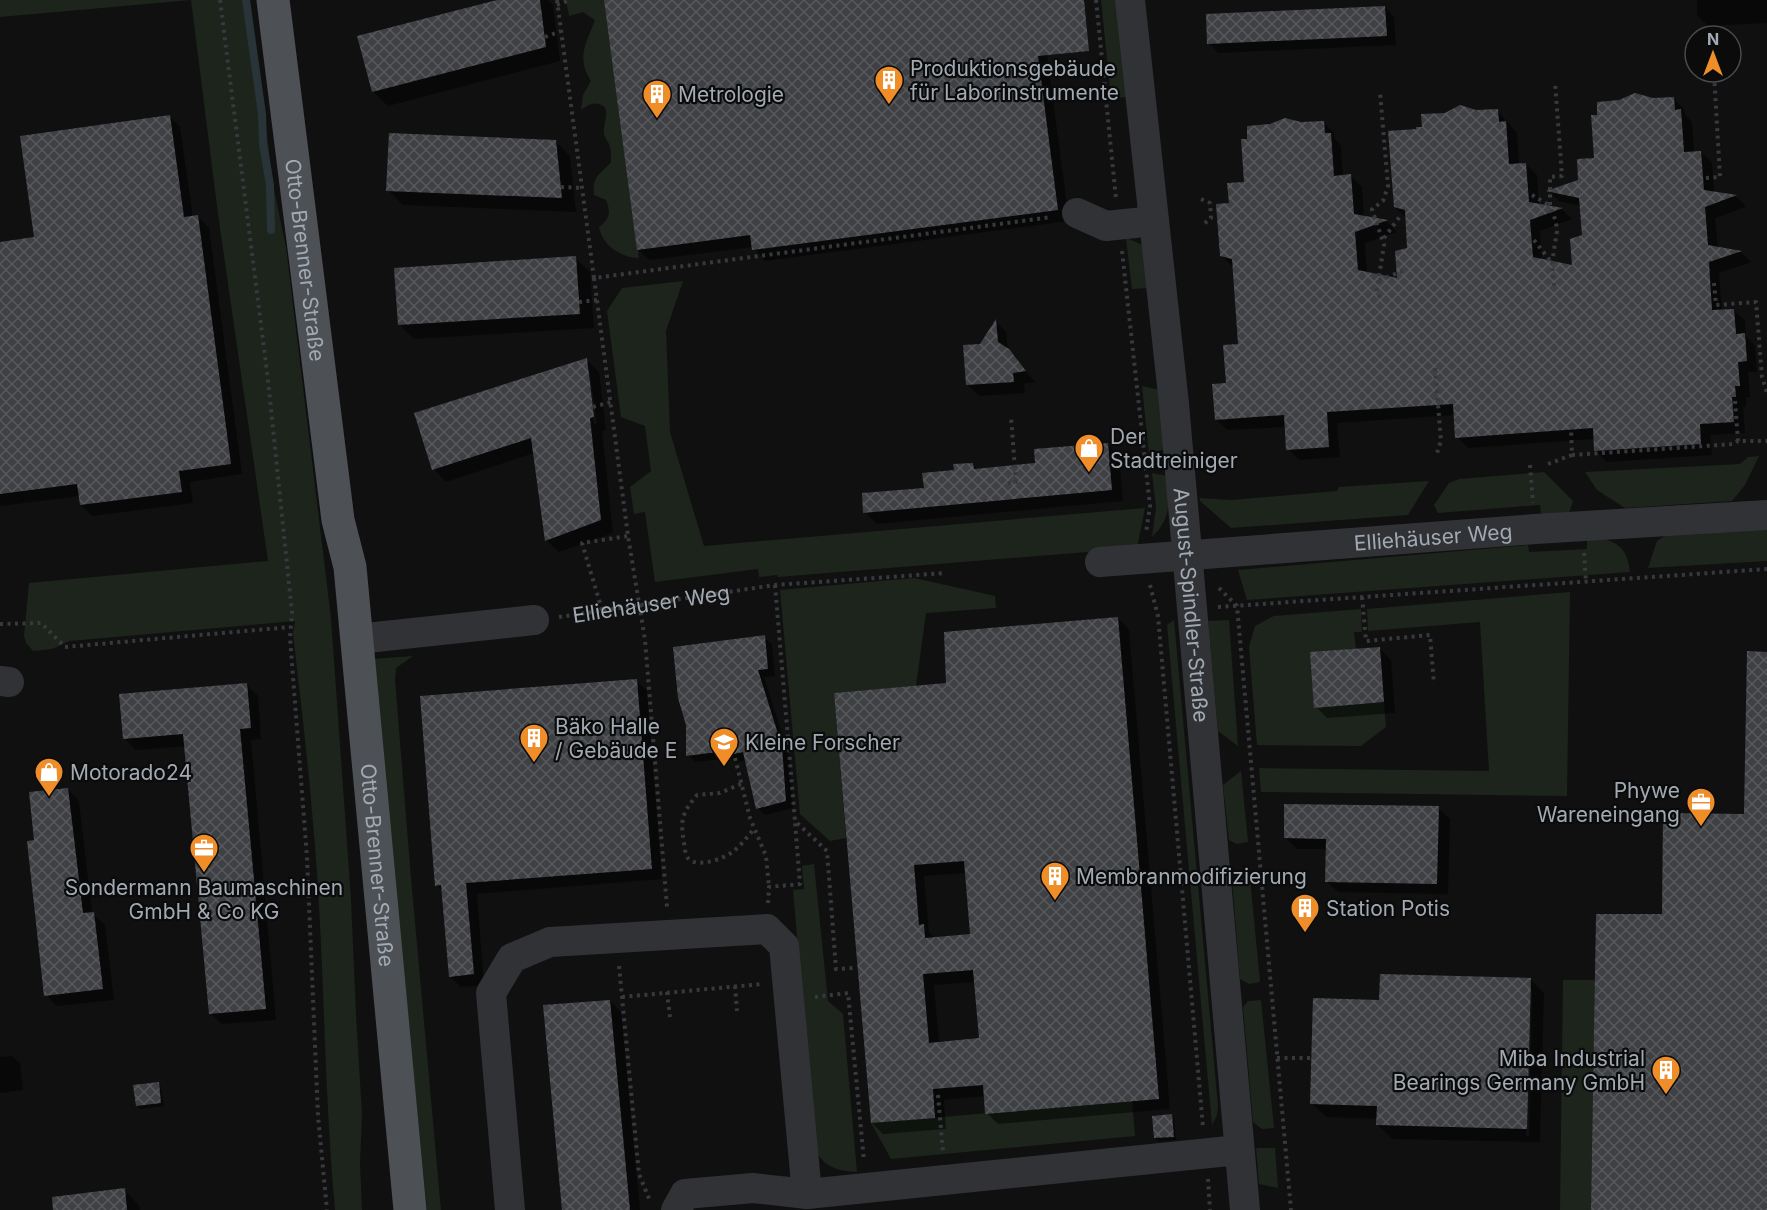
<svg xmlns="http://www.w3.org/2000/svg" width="1767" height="1210" font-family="Inter,sans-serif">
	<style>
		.green { fill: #1c241c }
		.shadow { fill: #0007; fill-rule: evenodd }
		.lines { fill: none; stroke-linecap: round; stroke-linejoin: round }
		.stream { stroke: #293439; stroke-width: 8 }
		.building { fill: url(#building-cross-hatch); fill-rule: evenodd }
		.path { stroke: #37393d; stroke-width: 4; stroke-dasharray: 3 4.5; stroke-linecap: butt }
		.minor { stroke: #313236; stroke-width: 30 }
		.major { stroke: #4d5055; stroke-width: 33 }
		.labels { text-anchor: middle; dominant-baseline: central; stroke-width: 4.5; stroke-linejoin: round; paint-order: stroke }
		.poi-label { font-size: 21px; fill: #a1a9b2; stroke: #0b0b0c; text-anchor: start }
		.street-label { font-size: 21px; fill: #a1a9b2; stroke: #0b0b0c }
	</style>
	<defs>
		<pattern id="building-cross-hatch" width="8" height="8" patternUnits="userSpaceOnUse" patternTransform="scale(1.5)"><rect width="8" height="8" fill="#3f4044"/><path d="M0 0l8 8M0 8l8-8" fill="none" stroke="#58595d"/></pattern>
	</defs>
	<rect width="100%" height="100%" fill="#101011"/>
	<g class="green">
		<path d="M0 0H250L274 190 286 247 331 618 351 899 356 1014 362 1114 360 1164 362 1210H335C323 1081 325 952 313 823 308 760 300 696 293 633L295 621 70 641 52 649 33 651 26 643 24 636 29 583 268 561 218 214 191 0 0 17Z"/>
		<path d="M566 0H604L639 258C621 258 602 245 599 227 610 219 611 212 606 200L594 195C592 175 601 174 611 162 611 157 611 152 610 147 609 142 605 139 604 134 602 124 613 108 599 104 592 102 586 106 581 110L583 95 591 81C576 57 586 44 595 20L583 12 569 16Z"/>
		<polygon points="1101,0 1118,0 1128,97 1111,98"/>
		<polygon points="1126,238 1143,245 1148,288 1132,289"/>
		<polygon points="683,281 666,331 670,432 704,546 1145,508 1137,548 778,577 777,575 759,577 758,569 655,582 645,512 634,514 630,487 651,471 645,426 621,417 607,311 622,288"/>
		<polygon points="1142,386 1159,390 1165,449 1149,454"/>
		<polygon points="1759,456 1745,485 1732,501 1625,508 1597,490 1585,472 1740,464 1748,457"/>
		<polygon points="1544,472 1573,501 1569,513 1541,515 1540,505 1438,513 1434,505 1449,483 1459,479"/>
		<path d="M1152 473 1168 476C1169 501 1172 518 1152 537L1156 507Z"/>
		<polygon points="1429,481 1408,515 1231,528 1200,501 1200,498 1231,500 1337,491 1339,487"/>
		<polygon points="1767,528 1767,561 1648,568 1657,541 1669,533"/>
		<path d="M1604 539C1622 544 1628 553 1630 572L1247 600 1238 570 1528 545 1529 552 1587 549V540Z"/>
		<polygon points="914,578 995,596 996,608 926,613 916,686 834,693 846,838 830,841 800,814 780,590"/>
		<polygon points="1570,592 1567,796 1261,792 1259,768 1489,771 1480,622 1368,631 1367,609"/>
		<polygon points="1361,609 1362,632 1354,632 1356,649 1315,707 1384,702 1386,727 1361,746 1257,745 1249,647 1255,626 1274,616"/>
		<polygon points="1174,620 1218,1106 1217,1115 1212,1125 1167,625"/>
		<polygon points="1229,620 1238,746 1218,731 1208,621"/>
		<polygon points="413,656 396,668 395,680 411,878 441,1210 427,1210 372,659"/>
		<polygon points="1241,771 1248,842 1237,844 1229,840 1223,785"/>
		<path d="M814 864 828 1001 843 1014 857 1172C839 1171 825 1168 816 1151L793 890 804 889 802 866Z"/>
		<polygon points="1250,878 1260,982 1249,984 1240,979 1232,880"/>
		<polygon points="1563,980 1595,980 1591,1210 1560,1210"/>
		<polygon points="1261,1000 1274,1128 1262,1129 1253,1122 1243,1007 1248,1001"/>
		<polygon points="1132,1101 1135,1136 891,1159 871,1123"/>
		<polygon points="1256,1148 1275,1148 1278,1188 1259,1184"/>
	</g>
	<g class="shadow">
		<polygon points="503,0 547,0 553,5 560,61 388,106 373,92"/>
		<polygon points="605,0 1040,0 1069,221 765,261 753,247 649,260 638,249"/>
		<polygon points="1697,0 1767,0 1767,23 1708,26 1697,15"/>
		<polygon points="1385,7 1394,17 1396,45 1218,53 1209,43"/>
		<polygon points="1673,98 1684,109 1685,115 1692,122 1694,153 1701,152 1712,163 1714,193 1737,197 1746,207 1715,218 1718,248 1741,252 1751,262 1719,273 1722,311 1734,310 1745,321 1746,336 1755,346 1757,372 1748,372 1750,397 1746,397 1746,407 1743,407 1745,433 1710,435 1712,455 1607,462 1596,451 1595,439 1468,448 1457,437 1455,415 1337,423 1340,457 1299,460 1288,449 1286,427 1227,430 1216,419 1240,345 1233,267 1221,255 1230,205 1245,183 1301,124 1323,122 1334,133 1335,139 1341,146 1343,177 1351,176 1362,187 1364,217 1387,222 1397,232 1365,243 1367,273 1399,279 1409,249 1407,219 1395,207 1418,130 1476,112 1497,110 1517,133 1519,165 1526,164 1537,175 1539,205 1562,209 1572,219 1540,231 1542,260 1573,267 1583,236 1581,206 1559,201 1549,191 1580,181 1596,160 1653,100"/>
		<polygon points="169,116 180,127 193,218 198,217 209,228 242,474 190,482 193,503 92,516 81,505 80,496 0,506 0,243 36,238"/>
		<polygon points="555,141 570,156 576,212 403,205 388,190"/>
		<polygon points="575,258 590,272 594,328 414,339 399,324"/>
		<polygon points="996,322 1006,332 1008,351 1035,382 1024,384 1025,393 979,396 968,385 981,345"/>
		<path d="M586 359 599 372 606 430 602 431 613 533 559 552 546 540 534 453 446 482 434 469ZM587 373H590L597 424 594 425Z"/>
		<polygon points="1107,444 1119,456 1123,501 877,524 865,512 925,489 955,472 973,464 978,470 1037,464"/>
		<path d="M1118 618 1129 630 1170 1109 998 1124 987 1113 985 1096 944 1100 946 1129 883 1134 872 1123 835 695 948 685ZM966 873 971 936 935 939 929 932 924 876ZM975 982 980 1040 939 1043 934 985Z"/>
		<polygon points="764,637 772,644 775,676 764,677 783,737 788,742 793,808 765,815 758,808 746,760 735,763 730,758 695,762 688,755"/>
		<polygon points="1380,649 1391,660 1395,713 1327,718 1316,707"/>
		<polygon points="636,680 647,691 662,879 477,894 484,985 461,987 450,976 443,892 437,885"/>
		<polygon points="246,684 258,696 261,739 251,740 276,1020 222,1024 210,1013 186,746 136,750 125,739"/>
		<polygon points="68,789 79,801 92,913 105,925 114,1000 57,1006 46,995 36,841"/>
		<polygon points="1438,808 1450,819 1448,894 1338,892 1326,881 1327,849 1297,849 1285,837"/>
		<path d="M1530 979 1544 993 1540 1142 1392 1139 1378 1125V1119L1326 1117 1312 1104 1381 1001ZM1529 991H1532L1529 1136H1526Z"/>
		<polygon points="610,1001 621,1012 640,1210 564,1210"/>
		<polygon points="12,1056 20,1063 23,1090 0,1093 0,1057"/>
		<polygon points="158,1084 161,1087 164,1106 140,1109 137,1106"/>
		<polygon points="1171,1116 1174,1119 1176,1140 1159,1141 1155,1138"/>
		<polygon points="124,1190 139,1205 140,1210 70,1210"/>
	</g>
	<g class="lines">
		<polyline class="stream" points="246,0 262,114 263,144 270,185 271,230"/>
	</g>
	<g class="building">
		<polygon points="497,0 540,0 546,47 372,92 357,36"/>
		<polygon points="604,0 1084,0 1089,51 1038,56 1058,210 752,250 750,235 637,250"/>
		<polygon points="1385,6 1387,36 1207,44 1206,14"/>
		<polygon points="1635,93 1653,98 1674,97 1675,110 1681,109 1684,152 1701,151 1704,190 1737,195 1705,207 1708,245 1742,251 1709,262 1712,310 1734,309 1736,334 1745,333 1747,361 1738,362 1740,386 1735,386 1736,397 1732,397 1734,422 1700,424 1701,444 1594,451 1593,428 1455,438 1453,404 1327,412 1329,447 1316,448 1286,450 1284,415 1215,420 1212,384 1226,383 1223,345 1238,344 1232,259 1220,256 1216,204 1229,203 1227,183 1244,182 1241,139 1247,139 1247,126 1270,124 1285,118 1301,122 1324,121 1325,133 1331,133 1334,176 1351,174 1354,214 1388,220 1355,232 1358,270 1397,278 1395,251 1407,248 1405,210 1394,207 1388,131 1416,129 1416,127 1422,127 1421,114 1445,113 1460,105 1476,110 1498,109 1499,122 1506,121 1509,164 1526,163 1529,202 1563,208 1530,220 1533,257 1572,265 1570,239 1582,235 1579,198 1546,191 1578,180 1577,159 1594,158 1591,115 1597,115 1597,102 1619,100"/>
		<polygon points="170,115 184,217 198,215 231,464 179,471 182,492 80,505 77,484 0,494 0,242 34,237 20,136"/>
		<polygon points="389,133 556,140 562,198 386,191"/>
		<polygon points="576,256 580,314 398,325 394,268"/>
		<polygon points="996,319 998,342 1009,349 1026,371 1013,373 1014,382 966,385 963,345 980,344"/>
		<polygon points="587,358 594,417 590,418 601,520 545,541 531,438 432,470 414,413"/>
		<polygon points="1108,443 1112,490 863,513 862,493 924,488 922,473 954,470 953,464 973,463 974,469 1035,463 1034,449"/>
		<path d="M1118 617 1159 1099 985 1114 983 1085 933 1089 935 1118 871 1123 834 693 946 683 944 632ZM964 861 970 934 925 938 924 924 919 925 914 865ZM973 970 979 1038 929 1043 923 974Z"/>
		<polygon points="765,635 768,669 758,670 778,734 781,733 786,801 756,809 743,752 726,756 725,751 686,756 686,725 678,698 673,647"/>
		<polygon points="1380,647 1384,702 1314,708 1310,652"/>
		<polygon points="1747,651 1767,652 1767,1210 1591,1210 1596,914 1662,914 1663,813 1744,814"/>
		<polygon points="637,679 652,869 466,883 474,974 449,977 441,885 435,886 420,696"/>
		<polygon points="247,683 251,728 240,729 266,1009 209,1014 183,734 123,739 119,694"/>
		<polygon points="68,788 83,913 94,912 103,989 44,996 27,841 34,840 29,792"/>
		<polygon points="1284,804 1439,806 1437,884 1325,882 1326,839 1284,838"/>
		<polygon points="1380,974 1531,978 1527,1129 1376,1125 1377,1106 1310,1104 1313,998 1379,1000"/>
		<polygon points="610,1000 630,1210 562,1210 543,1005"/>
		<polygon points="159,1082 161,1103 136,1106 133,1085"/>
		<polygon points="1172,1114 1174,1137 1154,1138 1152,1116"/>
		<polygon points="125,1188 127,1210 53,1210 52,1197"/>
	</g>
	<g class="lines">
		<g class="path">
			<polyline points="220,0 268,380 292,613 290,638 307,857 318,1116 327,1210"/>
			<polyline points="557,0 594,278 1052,217"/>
			<polyline points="1096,0 1116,199"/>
			<polyline points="557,5 570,0"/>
			<polyline points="545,37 561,31"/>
			<polyline points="1706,178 1720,177 1714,73"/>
			<polyline points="561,187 582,188"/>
			<polyline points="1532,195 1549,205"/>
			<polyline points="1201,199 1210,203 1211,218 1204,224"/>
			<polyline points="1384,238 1401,215"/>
			<polyline points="1534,240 1552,263"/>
			<polyline points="1122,251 1150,506 1146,533"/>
			<polyline points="594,278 628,536 645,640 667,907"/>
			<polyline points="1379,280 1406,270"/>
			<polyline points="1714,283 1716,305 1756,302 1762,377 1767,393"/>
			<polyline points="1554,286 1552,263 1557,231 1556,222 1550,205 1550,177 1562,176 1555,82"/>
			<polyline points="1380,298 1377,289 1384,245 1372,209 1383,201 1388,186 1380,92"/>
			<polyline points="579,302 597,300"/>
			<polyline points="1435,368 1441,441 1437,453"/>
			<polyline points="1735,401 1738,441 1767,441"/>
			<polyline points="593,407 611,402"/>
			<polyline points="1572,455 1734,444 1738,441"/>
			<polyline points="1548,464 1572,455 1571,428"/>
			<polyline points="1530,465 1533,503"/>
			<polyline points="1008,483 1016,482 1011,417"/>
			<polyline points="1584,553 1586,582"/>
			<polyline points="775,585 795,821 827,851 836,969 854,968"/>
			<polyline points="1150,585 1158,616 1203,1127"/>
			<polyline points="1219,588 1237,606 1291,1210"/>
			<polyline points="1362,597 1366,641 1430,635 1434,684"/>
			<polyline points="1218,607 1767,569"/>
			<polyline points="602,610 582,543 628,536"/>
			<path id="s1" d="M559 617 775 585 946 573"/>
			<polyline points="0,624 41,623 65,647 290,627"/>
			<polyline points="735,758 750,818 766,856 769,887"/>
			<path d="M741 784 720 793 697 795C682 813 680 820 684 843 685 848 685 857 690 860 700 867 722 859 731 853 740 847 747 837 754 829"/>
			<polyline points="768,903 769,887 800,884 795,822"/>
			<polyline points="619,966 639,1174 650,1201"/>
			<polyline points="735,986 737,1011"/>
			<polyline points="667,992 670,1017"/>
			<polyline points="622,997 762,984"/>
			<polyline points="815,997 848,993 864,1161"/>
			<polyline points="1277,1058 1311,1058"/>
			<polyline points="938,1095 943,1152"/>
			<polyline points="1208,1179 1210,1210"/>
		</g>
		<g class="minor">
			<path id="s2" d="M1130 0 1174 404 1245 1210"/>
			<polyline points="1077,213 1106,226 1154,221"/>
			<path id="s3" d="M1100 562 1535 529 1767 515"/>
			<polyline points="357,639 534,620"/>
			<polyline points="0,681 9,682"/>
			<polyline points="510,1210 491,993 512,958 550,942 767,929 784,946 807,1194"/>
			<polyline points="676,1210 685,1194 753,1188 807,1194 1239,1150"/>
		</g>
		<path class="major" id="s4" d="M273 0 338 520 350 567 410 1210"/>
	</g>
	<defs>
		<g id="building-pin" transform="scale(1.5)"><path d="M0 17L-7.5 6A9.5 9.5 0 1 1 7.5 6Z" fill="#ef8d29" stroke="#0b0b0c"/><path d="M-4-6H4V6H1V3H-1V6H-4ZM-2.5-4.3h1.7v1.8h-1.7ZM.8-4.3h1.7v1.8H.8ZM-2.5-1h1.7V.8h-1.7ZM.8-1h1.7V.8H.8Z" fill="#fff"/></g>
		<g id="shop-pin" transform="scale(1.5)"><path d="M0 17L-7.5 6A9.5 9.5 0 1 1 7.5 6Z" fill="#ef8d29" stroke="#0b0b0c"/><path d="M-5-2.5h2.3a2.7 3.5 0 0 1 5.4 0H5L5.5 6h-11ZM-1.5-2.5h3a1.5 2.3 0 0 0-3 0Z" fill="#fff"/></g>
		<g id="school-pin" transform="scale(1.5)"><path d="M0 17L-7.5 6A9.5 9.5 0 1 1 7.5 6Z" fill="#ef8d29" stroke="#0b0b0c"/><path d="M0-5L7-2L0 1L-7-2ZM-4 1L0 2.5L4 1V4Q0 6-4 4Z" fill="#fff"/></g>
		<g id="office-pin" transform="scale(1.5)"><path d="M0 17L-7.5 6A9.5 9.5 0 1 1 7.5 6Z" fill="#ef8d29" stroke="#0b0b0c"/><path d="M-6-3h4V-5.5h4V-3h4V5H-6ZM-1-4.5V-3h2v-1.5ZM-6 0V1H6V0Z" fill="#fff"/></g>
	</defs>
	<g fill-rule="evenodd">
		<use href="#building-pin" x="889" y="80"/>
		<use href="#building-pin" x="657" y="94"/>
		<use href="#shop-pin" x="1089" y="448"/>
		<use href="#building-pin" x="534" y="738"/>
		<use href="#school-pin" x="724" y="742"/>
		<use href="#shop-pin" x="49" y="772"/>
		<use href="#office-pin" x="1701" y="802"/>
		<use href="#office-pin" x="204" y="848"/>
		<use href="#building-pin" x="1055" y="876"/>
		<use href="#building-pin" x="1305" y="908"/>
		<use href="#building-pin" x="1666" y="1070"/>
	</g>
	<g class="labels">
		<g class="poi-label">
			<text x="910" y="68">Produktionsgebäude<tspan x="910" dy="24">für Laborinstrumente</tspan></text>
			<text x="678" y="94">Metrologie</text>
			<text x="1110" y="436">Der<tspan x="1110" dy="24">Stadtreiniger</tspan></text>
			<text x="555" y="726">Bäko Halle<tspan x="555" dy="24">/ Gebäude E</tspan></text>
			<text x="745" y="742">Kleine Forscher</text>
			<text x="70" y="772">Motorado24</text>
			<text x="1680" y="790" text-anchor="end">Phywe<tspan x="1680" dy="24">Wareneingang</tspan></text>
			<text x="1076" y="876">Membranmodifizierung</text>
			<text x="204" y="887" text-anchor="middle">Sondermann Baumaschinen<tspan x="204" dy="24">GmbH &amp; Co KG</tspan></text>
			<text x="1326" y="908">Station Potis</text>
			<text x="1645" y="1058" text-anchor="end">Miba Industrial<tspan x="1645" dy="24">Bearings Germany GmbH</tspan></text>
		</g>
		<g class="street-label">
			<text stroke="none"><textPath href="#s4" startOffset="262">Otto-Brenner-Straße</textPath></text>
			<text stroke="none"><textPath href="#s3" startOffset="334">Elliehäuser Weg</textPath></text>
			<text stroke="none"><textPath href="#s1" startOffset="93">Elliehäuser Weg</textPath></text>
			<text stroke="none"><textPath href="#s2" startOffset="608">August-Spindler-Straße</textPath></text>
			<text stroke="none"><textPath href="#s4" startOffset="872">Otto-Brenner-Straße</textPath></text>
		</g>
	</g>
	<g transform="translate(1713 54)"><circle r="28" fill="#0b0b0c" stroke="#474a4e" stroke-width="1.5"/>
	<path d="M0-4.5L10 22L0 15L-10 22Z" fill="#ef8d29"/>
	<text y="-9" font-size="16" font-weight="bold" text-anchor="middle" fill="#a1a9b2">N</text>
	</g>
</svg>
